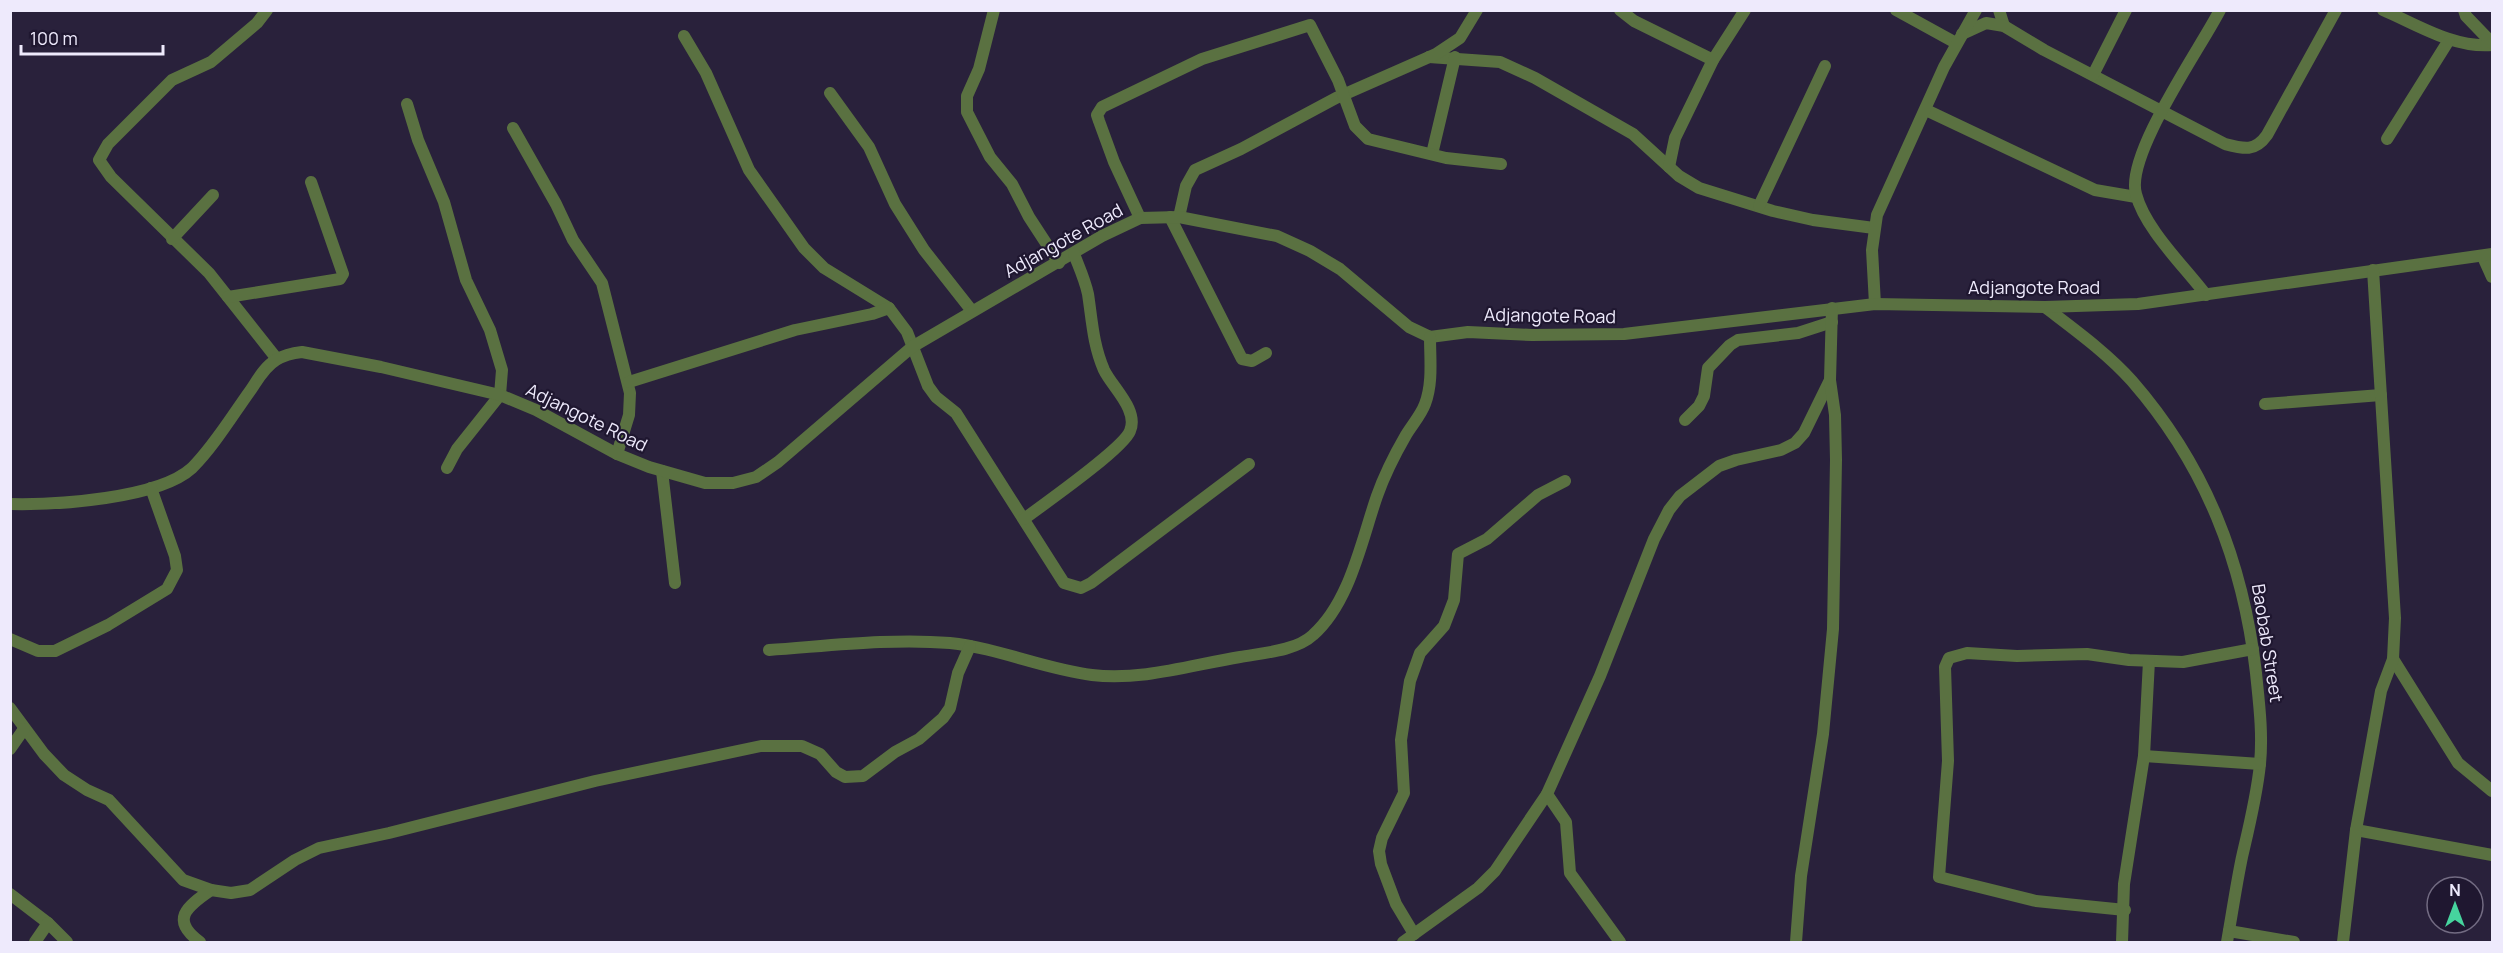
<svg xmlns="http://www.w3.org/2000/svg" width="2503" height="953" font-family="Manrope,sans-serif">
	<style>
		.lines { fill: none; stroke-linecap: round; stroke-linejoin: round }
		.minor { stroke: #5a7141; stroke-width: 12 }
		.labels { text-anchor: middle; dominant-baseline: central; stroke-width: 4.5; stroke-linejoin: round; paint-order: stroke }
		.street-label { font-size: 18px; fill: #eeeafc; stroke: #1f1730 }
	</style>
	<rect width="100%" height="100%" fill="#29213b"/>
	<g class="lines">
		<g class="minor">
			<polyline points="267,10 257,23 211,62 172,80 108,144 99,160 111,177 209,273 277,359"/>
			<polyline points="994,10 979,69 967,96 967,112 990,157 1012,184 1029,217 1059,263"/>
			<polyline points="1620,10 1634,21 1713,60"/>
			<polyline points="1896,10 1956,43"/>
			<polyline points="1999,10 2004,26"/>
			<path d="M2383 10C2418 25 2453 48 2492 45"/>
			<polyline points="2464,10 2466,16 2492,43"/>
			<path d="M1962 34 1986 23 2004 26 2044 50 2225 144C2244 149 2255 152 2267 135L2336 10"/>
			<polyline points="684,36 706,73 749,170 804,248 824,268 889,308 907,332 928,386 936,397 956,413 1064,583 1081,588 1091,583 1249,464"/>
			<polyline points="1429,57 1500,62 1535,78 1633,134 1679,176 1699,188 1773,211 1813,220 1874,228"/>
			<polyline points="2093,75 2126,10"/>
			<polyline points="830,93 869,147 895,204 924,250 972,311"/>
			<polyline points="407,104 418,140 444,202 466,280 490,330 502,370 500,395 457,449 447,468"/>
			<polyline points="1926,110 2095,190 2136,197"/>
			<polyline points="513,128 556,204 573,240 602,283 630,393 629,415 617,454"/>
			<polyline points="2387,139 2449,40"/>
			<polyline points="1432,154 1455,57"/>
			<polyline points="1669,167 1675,138 1713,60 1745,10"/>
			<polyline points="1759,206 1825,66"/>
			<polyline points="1170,217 1242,359 1252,361 1266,353"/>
			<polyline points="1179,217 1186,186 1195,170 1241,149 1336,98 1436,54 1460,38 1477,10"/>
			<polyline points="1140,218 1114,162 1099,121 1097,115 1102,107 1202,59 1310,25 1338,80 1355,126 1368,139 1446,158 1501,164"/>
			<polyline points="172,239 213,195"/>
			<polyline points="2483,257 2492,277"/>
			<path d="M2206 295C2184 266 2145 229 2136 194 2125 155 2200 49 2220 10"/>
			<polyline points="228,297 340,279 343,274 311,182"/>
			<polyline points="1875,304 1872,250 1877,215 1944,67 1976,10"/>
			<path d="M2045 307C2075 330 2107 353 2132 381 2206 466 2243 562 2256 673 2259 703 2263 733 2260 764 2257 795 2249 827 2242 857 2236 886 2232 914 2227 942"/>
			<polyline points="629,382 795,330 872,314 889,308"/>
			<polyline points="2265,404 2381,395"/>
			<polyline points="1685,420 1699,406 1704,396 1708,368 1730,345 1738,340 1798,333 1832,322"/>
			<polyline points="662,471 675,583"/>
			<path d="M10 504C56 505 158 499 192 468 214 446 232 416 250 391 257 381 264 367 276 360 284 355 293 353 302 352L381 367 500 395 536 410 617 454 649 467 705 483H733L756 477 778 462 912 347 1102 236 1140 218 1179 217 1277 236 1310 251 1340 269 1409 327 1430 337 1468 332 1532 335 1624 334 1875 304 2045 307 2138 304 2492 254"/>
			<path d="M1024 519C1044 504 1123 449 1130 431 1139 410 1112 387 1104 370 1093 345 1092 320 1088 294 1085 280 1079 267 1074 254"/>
			<polyline points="10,639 38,651 55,651 108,625 167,589 177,570 175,556 151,488"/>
			<path d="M769 650C828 646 891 638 950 643 998 648 1044 669 1092 675 1141 681 1191 665 1240 657 1262 653 1296 651 1313 635 1350 602 1361 542 1377 496 1384 476 1395 454 1406 435 1412 425 1421 415 1425 404 1433 383 1430 359 1430 337"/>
			<polyline points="2393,659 2458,763 2492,791"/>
			<polyline points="10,708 44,754 64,775 87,790 109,800 183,880 211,890 231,893 250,890 295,860 319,848 389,833 595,781 761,746 802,746 820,754 836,772 845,777 863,776 895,752 919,739 943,718 950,708 958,673 970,646"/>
			<polyline points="10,749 24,729"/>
			<polyline points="2144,756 2260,764"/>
			<polyline points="1547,794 1566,822 1570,873 1620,942"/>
			<polyline points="2356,830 2492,855"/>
			<polyline points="10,894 48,923 67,942"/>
			<polyline points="2125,910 2036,901 1939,877 1948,761 1945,667 1949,658 1967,653 2017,656 2087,654 2129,660 2183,662 2253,649"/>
			<polyline points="2229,931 2294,942"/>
			<polyline points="1414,934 1396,904 1381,864 1379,851 1382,838 1404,793 1401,740 1410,681 1420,653 1444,626 1454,600 1458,554 1487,539 1538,495 1565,481"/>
			<polyline points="35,942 48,923"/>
			<path d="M200 942C170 920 186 907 211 890"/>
			<polyline points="1403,942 1478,888 1495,871 1547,794 1600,676 1654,539 1669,510 1680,496 1719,466 1736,460 1781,450 1795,443 1804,433 1830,380"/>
			<polyline points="1796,942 1801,876 1823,734 1833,629 1836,460 1835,415 1830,380 1832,308"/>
			<polyline points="2122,942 2124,884 2144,756 2149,661"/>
			<polyline points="2343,942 2356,830 2381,691 2393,659 2395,618 2373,270"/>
		</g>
	</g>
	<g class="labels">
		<g class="street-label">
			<text transform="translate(1063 240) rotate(-29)">Adjangote Road</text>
			<text x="2034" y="287">Adjangote Road</text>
			<text transform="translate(1550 315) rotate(1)">Adjangote Road</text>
			<text transform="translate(587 417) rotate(26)">Adjangote Road</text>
			<text transform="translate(2268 643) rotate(81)">Baobab Street</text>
		</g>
	</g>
	<rect width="2503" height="953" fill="none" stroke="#eeeafc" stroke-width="24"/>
	<g transform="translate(2455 905)"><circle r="28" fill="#1f1730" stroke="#726b82" stroke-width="1.5"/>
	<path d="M0-4.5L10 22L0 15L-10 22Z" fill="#46d49e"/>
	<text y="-9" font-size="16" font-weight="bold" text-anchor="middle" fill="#eeeafc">N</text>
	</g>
	<path d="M21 45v9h142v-9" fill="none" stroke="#eeeafc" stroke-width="3"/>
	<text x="30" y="45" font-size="18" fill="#eeeafc" stroke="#1f1730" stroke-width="4.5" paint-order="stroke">100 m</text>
</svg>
